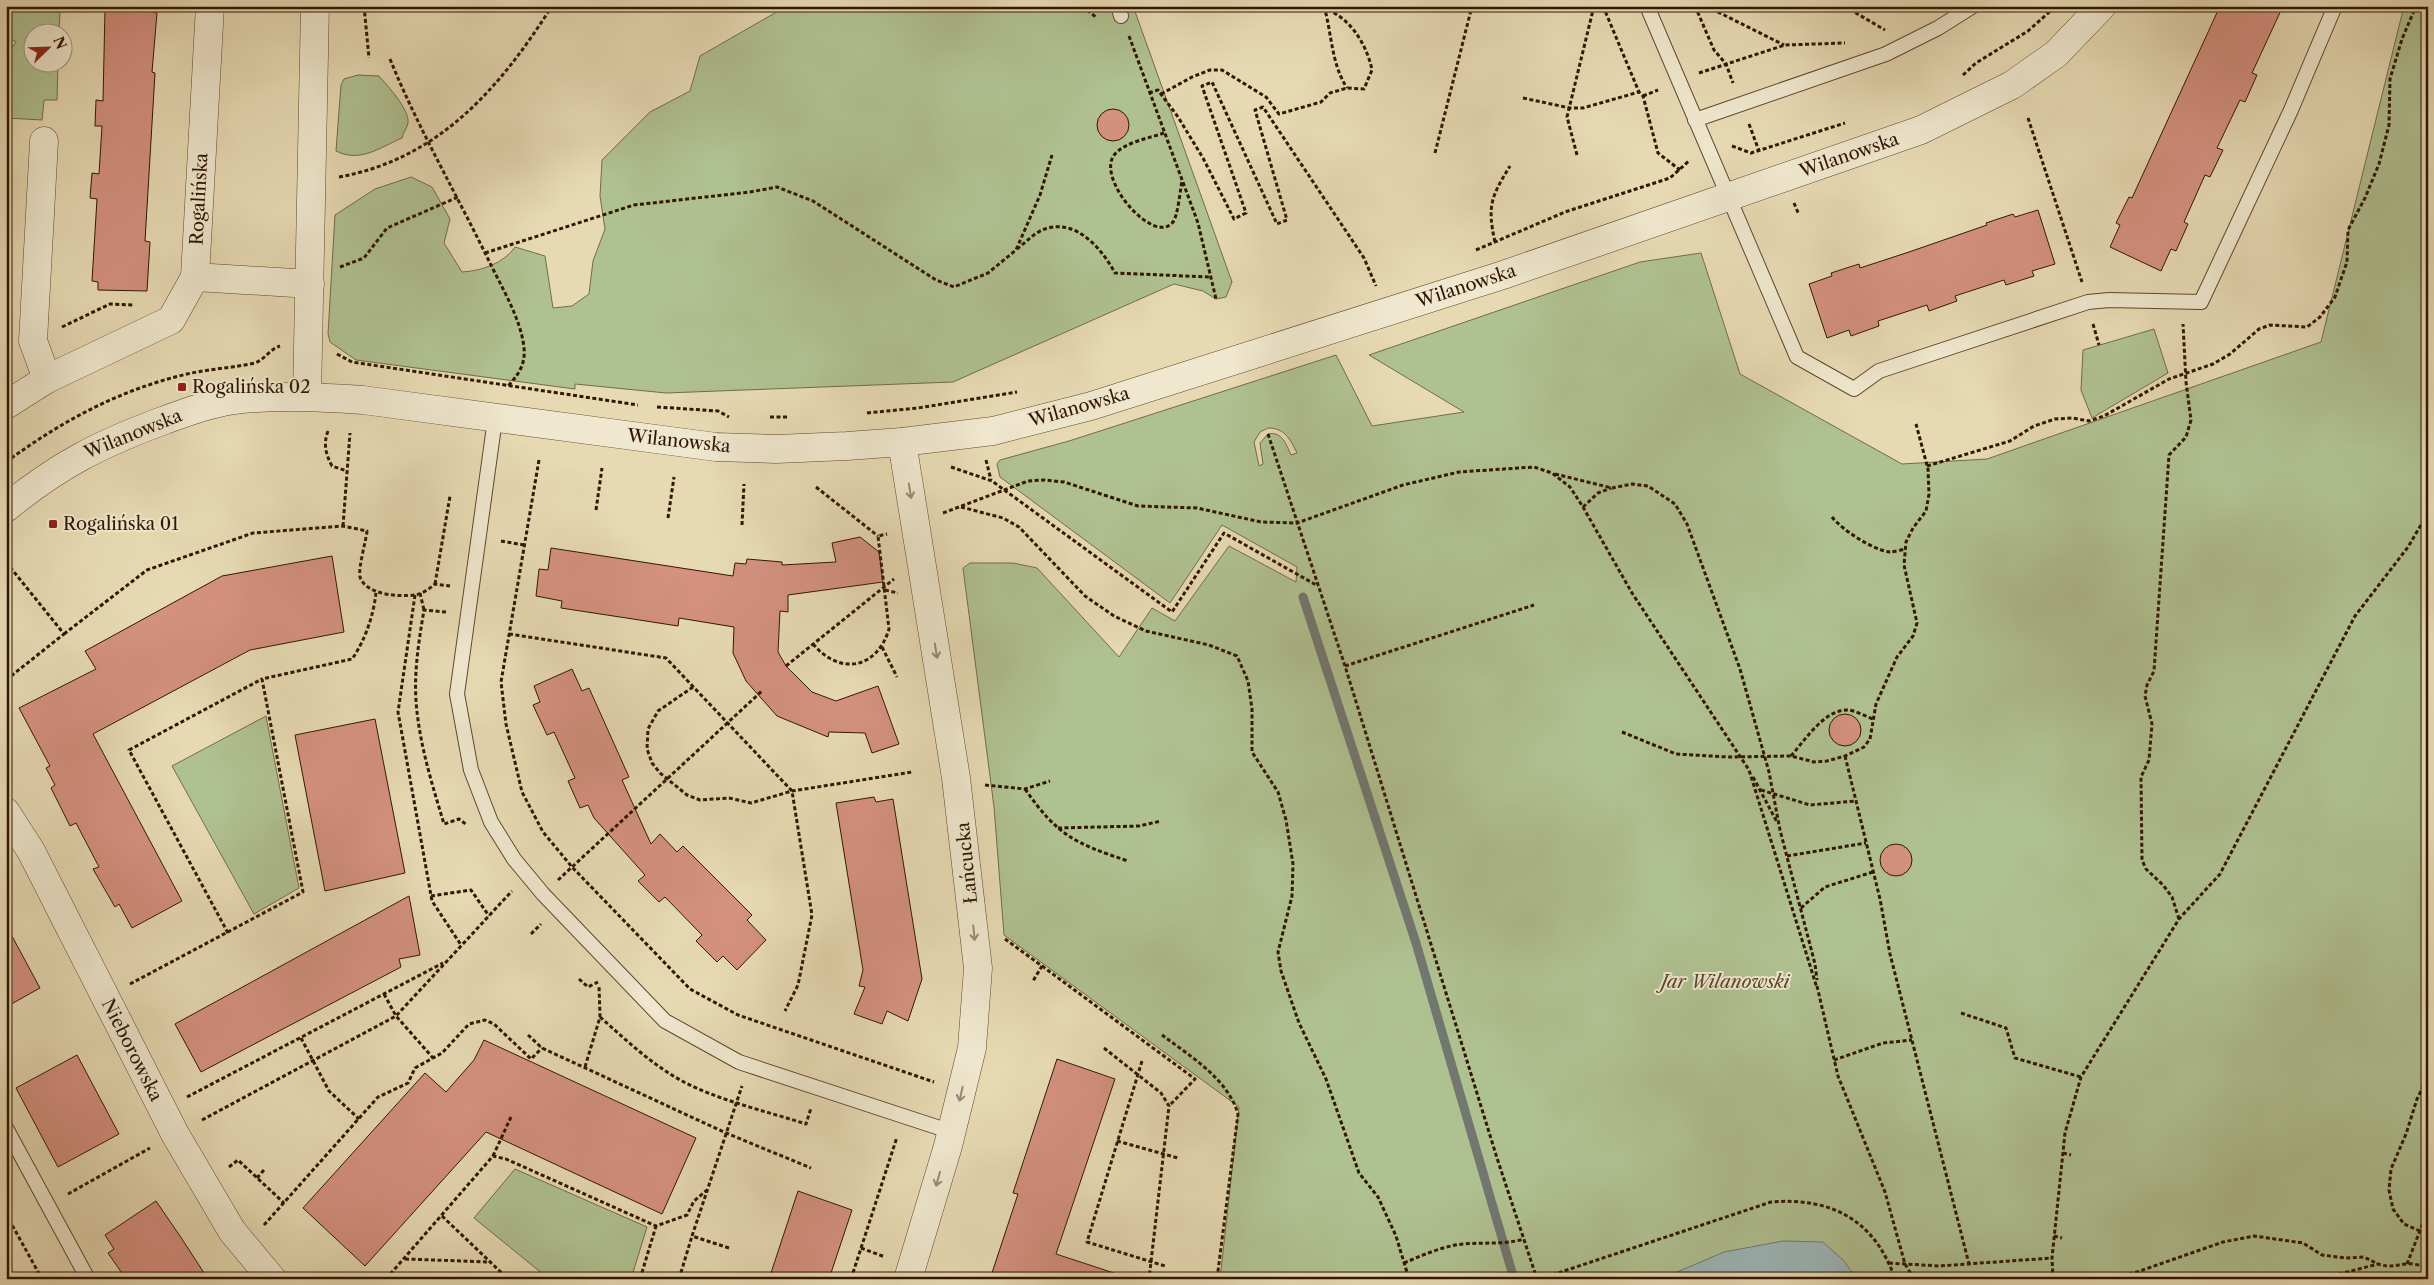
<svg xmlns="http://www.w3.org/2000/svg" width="2434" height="1285" font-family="'Libre Caslon Text',serif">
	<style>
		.green { fill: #b0c191; stroke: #706c4a; fill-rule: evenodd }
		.water { fill: #9db7b9; stroke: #727770 }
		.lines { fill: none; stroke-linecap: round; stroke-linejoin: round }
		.stream { stroke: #727770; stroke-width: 9 }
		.building { fill: #d49180; stroke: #311603 }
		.service-casing { stroke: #5e472f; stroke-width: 16 }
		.minor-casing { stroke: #5e472f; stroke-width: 29 }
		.tertiary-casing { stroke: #5e472f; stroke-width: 29 }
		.path { stroke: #311603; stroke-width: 3; stroke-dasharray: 4 2.5; stroke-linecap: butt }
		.service { stroke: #efe7ce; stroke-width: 14 }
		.minor { stroke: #efe7ce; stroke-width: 28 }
		.tertiary { stroke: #efe7ce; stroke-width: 28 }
		.oneway { stroke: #9a8973 }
		.poi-dot { fill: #8f2418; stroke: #efe7ce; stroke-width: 2 }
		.labels { text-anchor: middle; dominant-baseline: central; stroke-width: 4; stroke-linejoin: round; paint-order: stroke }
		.street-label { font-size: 18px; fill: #311603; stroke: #efe7ce }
		.poi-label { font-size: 18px; fill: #311603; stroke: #efe7ce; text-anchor: start }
		.park-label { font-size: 18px; font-style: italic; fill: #57492e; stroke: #efe7ce }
	</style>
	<rect width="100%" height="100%" fill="#e7dab3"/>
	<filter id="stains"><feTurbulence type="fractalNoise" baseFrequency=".004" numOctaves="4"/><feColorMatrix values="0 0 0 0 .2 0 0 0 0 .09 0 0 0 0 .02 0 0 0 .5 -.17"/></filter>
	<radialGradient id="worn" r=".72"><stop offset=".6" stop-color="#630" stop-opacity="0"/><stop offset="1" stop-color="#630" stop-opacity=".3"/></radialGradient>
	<g class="green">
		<polygon points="15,6 37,6 60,11 59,32 32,32 32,62 58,63 57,100 44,100 42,120 6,118 6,56 16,42 6,36 6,18"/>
		<path d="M787 6H1133L1232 282 1226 297 1216 299 1203 291 1174 284 953 382 666 393 575 384V389L356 360 330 342 328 334 335 215 375 189 411 177 432 187 450 219 444 243 462 272C482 271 504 263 515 247L545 256 553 308 572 306 589 294 593 261 605 229 600 196 602 160 650 112 690 91 700 56Z"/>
		<path d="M2404 6H2428V1220L2423 1279H1220L1239 1107 1004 935 994 807 963 568 970 563H1013L1037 568 1119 657 1152 608 1175 621 1229 546 1296 582 1297 567 1222 525 1170 603 1000 477 997 464 1000 460 1069 441 1336 355 1372 426 1464 412 1369 355 1640 262 1701 253 1740 374 1902 464 1987 459 2321 342ZM1268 428C1285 428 1290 439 1297 453L1291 455C1286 444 1282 431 1268 434L1260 443 1263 464 1259 466 1254 442 1260 432Z"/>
		<path d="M358 75 379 76C387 85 410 110 408 123 407 128 403 133 402 138 379 148 360 163 336 151L341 85 344 79Z"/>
		<polygon points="2154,329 2168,373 2092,418 2081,390 2083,350"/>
		<polygon points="266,716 299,888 254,914 172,766"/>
		<polygon points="515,1169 647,1227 631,1279 549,1279 474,1218"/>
	</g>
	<polygon class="water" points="1783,1241 1823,1242 1843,1260 1857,1279 1661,1279 1724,1252"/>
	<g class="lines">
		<polyline class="stream" points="1303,597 1416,943 1514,1279"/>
	</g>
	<g class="building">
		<polygon points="111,6 152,6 151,12 157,13 152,72 155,73 145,241 150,242 147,291 98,290 98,282 92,281 97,199 90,198 92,173 99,174 102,126 95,126 96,100 103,101 105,9 111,9"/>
		<polygon points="2220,6 2283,6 2252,73 2257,75 2245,102 2240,100 2217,148 2223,150 2210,177 2205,175 2184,222 2188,224 2176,251 2171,249 2161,271 2110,247 2120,225 2116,223 2129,197 2132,198"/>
		<circle cx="1113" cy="125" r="16"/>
		<polygon points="2038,210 2055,264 2032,271 2034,276 2006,285 2004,280 1955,296 1957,301 1929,311 1927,305 1878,321 1879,326 1851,336 1849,330 1827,338 1809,284 1832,276 1831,273 1859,264 1860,268 1909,252 1987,225 1986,223 2013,214 2015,217"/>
		<polygon points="860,537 879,552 883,582 788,595 788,612 780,611 778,652 786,666 812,692 836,701 878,686 899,744 872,753 865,733 829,732 828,737 777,716 746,681 733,653 734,627 679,618 678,626 633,619 561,608 562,601 536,596 539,569 548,570 551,548 733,576 735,563 746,564 747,559 782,562 782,565 836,562 832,543"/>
		<polygon points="332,556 344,632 250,650 93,734 182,901 132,928 119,904 115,907 93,869 99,867 76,823 70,826 51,788 55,785 46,768 50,766 19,708 96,669 85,651 222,576"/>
		<polygon points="572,669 582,691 589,688 629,777 622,780 651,844 660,834 677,852 683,846 752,915 747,920 766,940 737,970 723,956 717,962 696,941 702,935 665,897 659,902 638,881 645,875 594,818 588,805 580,808 568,781 575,778 554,732 547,735 533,705 540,702 534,686"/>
		<circle cx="1845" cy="730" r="16"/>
		<polygon points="375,719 405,873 325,891 295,735"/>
		<polygon points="874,797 876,802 893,799 922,979 908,1021 887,1011 882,1024 854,1014 865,987 859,986 863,970 836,803"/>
		<circle cx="1896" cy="860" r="16"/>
		<polygon points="409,896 420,955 399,959 401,967 201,1072 175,1024"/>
		<polygon points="6,925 40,988 6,1007"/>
		<polygon points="484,1040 696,1138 662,1214 486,1132 365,1266 303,1208 425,1073 446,1092 474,1060"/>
		<polygon points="77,1055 119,1134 58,1167 16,1088"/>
		<polygon points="1057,1059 1115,1079 1056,1254 1117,1274 1116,1279 990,1279 1018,1194 1013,1193"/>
		<polygon points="798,1191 852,1210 829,1279 769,1279"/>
		<polygon points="156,1201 182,1239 208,1279 126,1279 108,1253 114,1249 105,1235"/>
	</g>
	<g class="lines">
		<g class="service-casing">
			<g id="service">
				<polyline points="1118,6 1121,16"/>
				<polyline points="1647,6 1797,357 1854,389 1879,371 2088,302 2109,300 2201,302 2291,110 2335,6"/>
				<polyline points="1695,120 1886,54 1938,28 1973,6"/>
				<polyline points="495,419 457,694 471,770 491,822 514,859 543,894 665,1021 739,1062 952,1132"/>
				<polyline points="6,1128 88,1279"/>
			</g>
		</g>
		<g class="minor-casing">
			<g id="minor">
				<polyline points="210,6 195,277 310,284"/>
				<polyline points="44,141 33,341 47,379 171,320 195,277"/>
				<polyline points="307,396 315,6"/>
				<polyline points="6,405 47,379"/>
				<polyline points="902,442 956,778 978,968 972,1048 948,1146 908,1279"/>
				<polyline points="6,812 31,851 175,1134 232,1231 272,1279"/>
			</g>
		</g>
		<g class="tertiary-casing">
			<path id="tertiary" d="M6 508C60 464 100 444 165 420 187 412 211 403 234 400 277 395 320 397 363 400L716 447 776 449 847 446 902 442 993 431 1091 406 1503 275 1921 130 2012 85 2056 54 2102 6"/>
		</g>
		<g class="path">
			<polyline points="364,6 369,58"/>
			<polyline points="1082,6 1097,18"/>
			<path d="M1324 6C1332 34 1331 63 1347 88"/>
			<polyline points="1603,6 1639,92"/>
			<polyline points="1695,6 1714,50 1726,64 1733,83"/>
			<polyline points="1706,6 1784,45"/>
			<polyline points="1844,6 1885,30"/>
			<polyline points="1819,8 1822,6"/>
			<polyline points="1129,36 1198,223 1216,299"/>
			<path d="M390 59C418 128 456 193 489 261 501 286 518 314 523 341 527 361 521 372 508 386"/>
			<polyline points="1699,73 1785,45 1845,43"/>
			<polyline points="1963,75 1976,63 2028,31 2056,6"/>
			<polyline points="1149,93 1158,90 1178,117 1203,158 1234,219 1246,213 1202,86 1212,82 1277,224 1287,220 1255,110 1263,107 1364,258 1376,286"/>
			<path d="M1161 94 1192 77 1210 70H1222L1266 97 1279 114 1321 102 1330 93 1347 88 1364 89 1372 70C1367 45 1350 17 1325 9"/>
			<polyline points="1643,96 1658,90"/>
			<polyline points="1523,98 1570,108 1583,108 1639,92 1643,96 1658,153 1680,170"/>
			<polyline points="2028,118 2082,282"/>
			<polyline points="1749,124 1759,151"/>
			<path d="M1164 133C1150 138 1125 142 1115 154 1094 177 1154 247 1173 222 1178 215 1180 191 1182 181"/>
			<polyline points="1732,146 1751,153 1845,123"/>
			<polyline points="1435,153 1472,6"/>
			<polyline points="1577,155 1567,117 1594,6"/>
			<path d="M339 177C439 159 500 88 552 6"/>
			<polyline points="1794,203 1799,215"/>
			<path d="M1495 242C1487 206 1491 197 1510 166"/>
			<path d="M1017 249C1025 243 1035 232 1045 229 1076 218 1102 249 1115 273L1209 277"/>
			<polyline points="1476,250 1565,212 1670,178 1690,160"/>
			<polyline points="485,253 634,205 750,192 777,187 813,201 936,280 954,287 988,273 1016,250 1040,195 1052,155"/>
			<polyline points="340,267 364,258 387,228 458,197"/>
			<polyline points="2093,324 2099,345"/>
			<polyline points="62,327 110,304 133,305"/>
			<polyline points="337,354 352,362 638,405"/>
			<polyline points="657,407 718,411 729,417"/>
			<polyline points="867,413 918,408 1017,392"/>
			<polyline points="770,417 789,417"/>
			<path d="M328 431C323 444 326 455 332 466L347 471"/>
			<polyline points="1268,434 1345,666 1497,1158 1537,1279"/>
			<polyline points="539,460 501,682 506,724 522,792 543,832 572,867 690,989 738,1015 934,1082"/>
			<polyline points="986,460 991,480"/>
			<path d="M6 462C62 421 119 390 187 374 209 369 232 368 255 363 264 360 270 349 280 346"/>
			<polyline points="1927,466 2010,441 2034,426 2055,419 2072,418 2089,421 2104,416 2169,379 2213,364 2230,354 2259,329 2270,325 2307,327 2320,317 2335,297 2340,282 2347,262 2348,230 2365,198 2379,164 2389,125 2390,79 2402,39 2416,6"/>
			<polyline points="951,467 992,481 1172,612 1224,533 1318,586"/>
			<polyline points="1555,474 1612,488 1632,484 1648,486 1675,504 1687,524 1740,669 1769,772 1780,830 1815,964 1817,980"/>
			<polyline points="816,487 878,536"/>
			<polyline points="961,507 1003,518 1019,527 1085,596 1114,616 1146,631 1209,645 1237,656 1248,681 1252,709 1252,752 1278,792 1286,820 1293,864 1292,896 1278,952 1281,971 1299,1023 1326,1079 1359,1173 1378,1197 1396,1236 1409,1279"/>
			<polyline points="1583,507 1598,493 1611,488"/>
			<polyline points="596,510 602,468"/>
			<polyline points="943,513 1028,481 1044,480 1064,482 1138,506 1197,508 1261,522 1297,523 1403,485 1459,472 1534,467 1552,473 1570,487 1583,507 1632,593 1749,770 1817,988"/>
			<path d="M1832 517C1842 530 1873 550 1890 552 1894 552 1901 550 1905 549"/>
			<polyline points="668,518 674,477"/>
			<polyline points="742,525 744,484"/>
			<polyline points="343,526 350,433"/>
			<polyline points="501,541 524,545"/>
			<polyline points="6,562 64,634 6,680"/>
			<polyline points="435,584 450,496"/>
			<polyline points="885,590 898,593"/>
			<polyline points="420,593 424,610"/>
			<polyline points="415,595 398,712 432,901 461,945"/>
			<path d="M446 612 424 610C419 640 414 670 416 701 419 743 432 784 444 824L459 819 467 825"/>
			<path d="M64 634 147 570 253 533 343 526 367 531C366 541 358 568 360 577 366 595 399 597 415 595 422 594 429 589 435 584L450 586"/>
			<polyline points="509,634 666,658 792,791 812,915 798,985 785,1011"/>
			<path d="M813 644C840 676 877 669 889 629L878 536 887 534"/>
			<polyline points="882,647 897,677"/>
			<polyline points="786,666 894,579"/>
			<polyline points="1345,666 1534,605"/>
			<polyline points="693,687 658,711 648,729 647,749 652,763 660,773 687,795 700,800 729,798 751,803 792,791 912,772"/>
			<polyline points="1622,732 1676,754 1728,757 1791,756 1814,762 1827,761 1845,756 1864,747 1870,739 1876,704 1897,657 1913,636 1917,623 1904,565 1906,542 1913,528 1926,511 1929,494 1928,469 1916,424"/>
			<path d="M1791 756C1805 740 1824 710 1847 710 1855 710 1865 716 1873 719"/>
			<polyline points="1845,756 1880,899 1890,954 1969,1264"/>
			<polyline points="1753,777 1777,822"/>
			<polyline points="985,785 1025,789 1050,781"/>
			<path d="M1025 789C1058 836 1074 843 1128 861"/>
			<polyline points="1761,790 1810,805 1856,801"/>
			<polyline points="1058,828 1139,826 1161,821"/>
			<polyline points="1787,856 1866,843"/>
			<polyline points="558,880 763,690"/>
			<polyline points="431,896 471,890 489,916"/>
			<polyline points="1801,908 1825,887 1873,872"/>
			<polyline points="2179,919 2172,897 2163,885 2146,869 2142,860 2141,777 2149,760 2152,724 2145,696 2147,685 2154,671 2169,455 2186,437 2191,420 2186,382 2183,324"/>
			<polyline points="228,933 129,750 262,679"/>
			<polyline points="531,934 541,924"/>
			<polyline points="1005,939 1042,966 1033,981"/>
			<polyline points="1042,966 1195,1079 1169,1106"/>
			<polyline points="579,979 588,987 598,982"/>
			<path d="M130 984 303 892 262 679 352 659C365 641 374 614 376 592"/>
			<polyline points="1817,986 1838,1076 1885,1192 1905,1264 1914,1279"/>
			<polyline points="384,994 396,1016 433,1058"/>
			<polyline points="1961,1013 2006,1028 2015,1058 2081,1077"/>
			<path d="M600 1017C626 1040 651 1064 682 1081 720 1101 766 1111 806 1124L811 1108"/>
			<polyline points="528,1035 542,1048 726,1133 811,1168"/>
			<path d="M1162 1035C1190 1056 1228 1079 1238 1114L1217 1279"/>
			<polyline points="301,1038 329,1091 359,1119"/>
			<polyline points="1104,1048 1161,1093 1169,1106 1149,1279"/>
			<polyline points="1834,1060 1883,1043 1912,1040"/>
			<polyline points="1142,1061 1087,1242 1165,1266"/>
			<polyline points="585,1067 600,1017 599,985"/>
			<polyline points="187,1097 443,963"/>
			<polyline points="202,1120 396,1016 512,891"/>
			<polyline points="1117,1141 1178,1158"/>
			<polyline points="2063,1153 2071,1155"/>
			<polyline points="493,1156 511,1117"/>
			<polyline points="229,1167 238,1160 284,1203"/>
			<polyline points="257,1178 264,1170"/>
			<polyline points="68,1194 150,1148"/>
			<polyline points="6,1214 42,1279"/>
			<polyline points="442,1216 508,1279"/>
			<polyline points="264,1225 378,1097 408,1083 415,1068 442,1053 469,1024 485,1020 494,1024 531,1059 542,1048"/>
			<polyline points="2420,1231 2404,1224 2393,1209 2389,1190 2391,1169 2406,1134 2417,1099 2428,1077"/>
			<polyline points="2054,1236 2062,1238"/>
			<polyline points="729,1248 692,1236 742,1086"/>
			<polyline points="861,1248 885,1257"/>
			<polyline points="405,1259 490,1262"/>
			<path d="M1404 1263C1423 1255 1443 1246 1463 1244 1484 1242 1504 1245 1524 1239"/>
			<polyline points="1889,1263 1939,1266 2052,1258"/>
			<polyline points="2407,1264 2428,1210"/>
			<polyline points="2053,1276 2061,1279"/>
			<polyline points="386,1279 493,1156 506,1159 656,1226 687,1215 694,1201 707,1190"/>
			<polyline points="640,1279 656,1226"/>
			<polyline points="679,1279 692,1236"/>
			<polyline points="851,1279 897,1137"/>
			<path d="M1540 1279 1771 1202C1831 1197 1875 1220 1895 1279"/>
			<polyline points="2053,1279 2052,1258 2065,1133 2081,1077 2179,919 2220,874 2355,616 2408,547 2428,513"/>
			<polyline points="2110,1279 2137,1272 2223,1242 2254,1236 2303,1243 2322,1255 2346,1258 2364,1257 2378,1264"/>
			<path d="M2320 1279 2378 1264C2390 1268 2396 1265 2407 1264 2413 1263 2421 1266 2428 1267"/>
		</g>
		<use href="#service" class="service"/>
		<use href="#minor" class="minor"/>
		<use href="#tertiary" class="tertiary"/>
	</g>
	<defs><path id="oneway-shaft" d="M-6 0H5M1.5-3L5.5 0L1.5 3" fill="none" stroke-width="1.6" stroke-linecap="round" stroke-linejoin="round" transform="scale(1.25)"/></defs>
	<g class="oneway">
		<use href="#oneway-shaft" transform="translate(910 491) rotate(81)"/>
		<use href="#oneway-shaft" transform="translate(936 651) rotate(81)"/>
		<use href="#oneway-shaft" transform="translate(974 933) rotate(84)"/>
		<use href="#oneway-shaft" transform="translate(961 1094) rotate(103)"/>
		<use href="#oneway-shaft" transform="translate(938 1179) rotate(106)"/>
	</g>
	<g class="poi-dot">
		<rect x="177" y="382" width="10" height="10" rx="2.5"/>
		<rect x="48" y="519" width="10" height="10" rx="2.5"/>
	</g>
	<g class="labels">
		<g class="street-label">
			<text transform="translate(1849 155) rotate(-19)">Wilanowska</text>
			<text transform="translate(199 199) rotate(-87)">Rogalińska</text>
			<text transform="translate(1466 286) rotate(-18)">Wilanowska</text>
			<text transform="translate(1079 407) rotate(-16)">Wilanowska</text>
			<text transform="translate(133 434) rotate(-22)">Wilanowska</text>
			<text transform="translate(679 441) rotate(6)">Wilanowska</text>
			<text transform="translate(967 863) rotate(-96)">Łańcucka</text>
			<text transform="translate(132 1050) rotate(63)">Nieborowska</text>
		</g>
		<g class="poi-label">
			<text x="192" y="387">Rogalińska 02</text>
			<text x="63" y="524">Rogalińska 01</text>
		</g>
		<g class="park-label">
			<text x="1725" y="982">Jar Wilanowski</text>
		</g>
	</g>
	<rect width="2434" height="1285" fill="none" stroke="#e7dab3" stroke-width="25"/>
	<rect x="8" y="8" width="2419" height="1270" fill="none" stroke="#311603" stroke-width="2.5"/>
	<rect x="12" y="12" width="2409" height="1260" fill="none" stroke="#311603"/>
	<g transform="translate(48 48) rotate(67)"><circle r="24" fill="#efe7ce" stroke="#a3937d"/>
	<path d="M0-4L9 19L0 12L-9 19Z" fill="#8f2418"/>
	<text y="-8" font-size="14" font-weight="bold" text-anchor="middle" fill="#311603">N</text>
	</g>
	<rect width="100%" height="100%" filter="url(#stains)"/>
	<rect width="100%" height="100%" fill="url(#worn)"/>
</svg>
